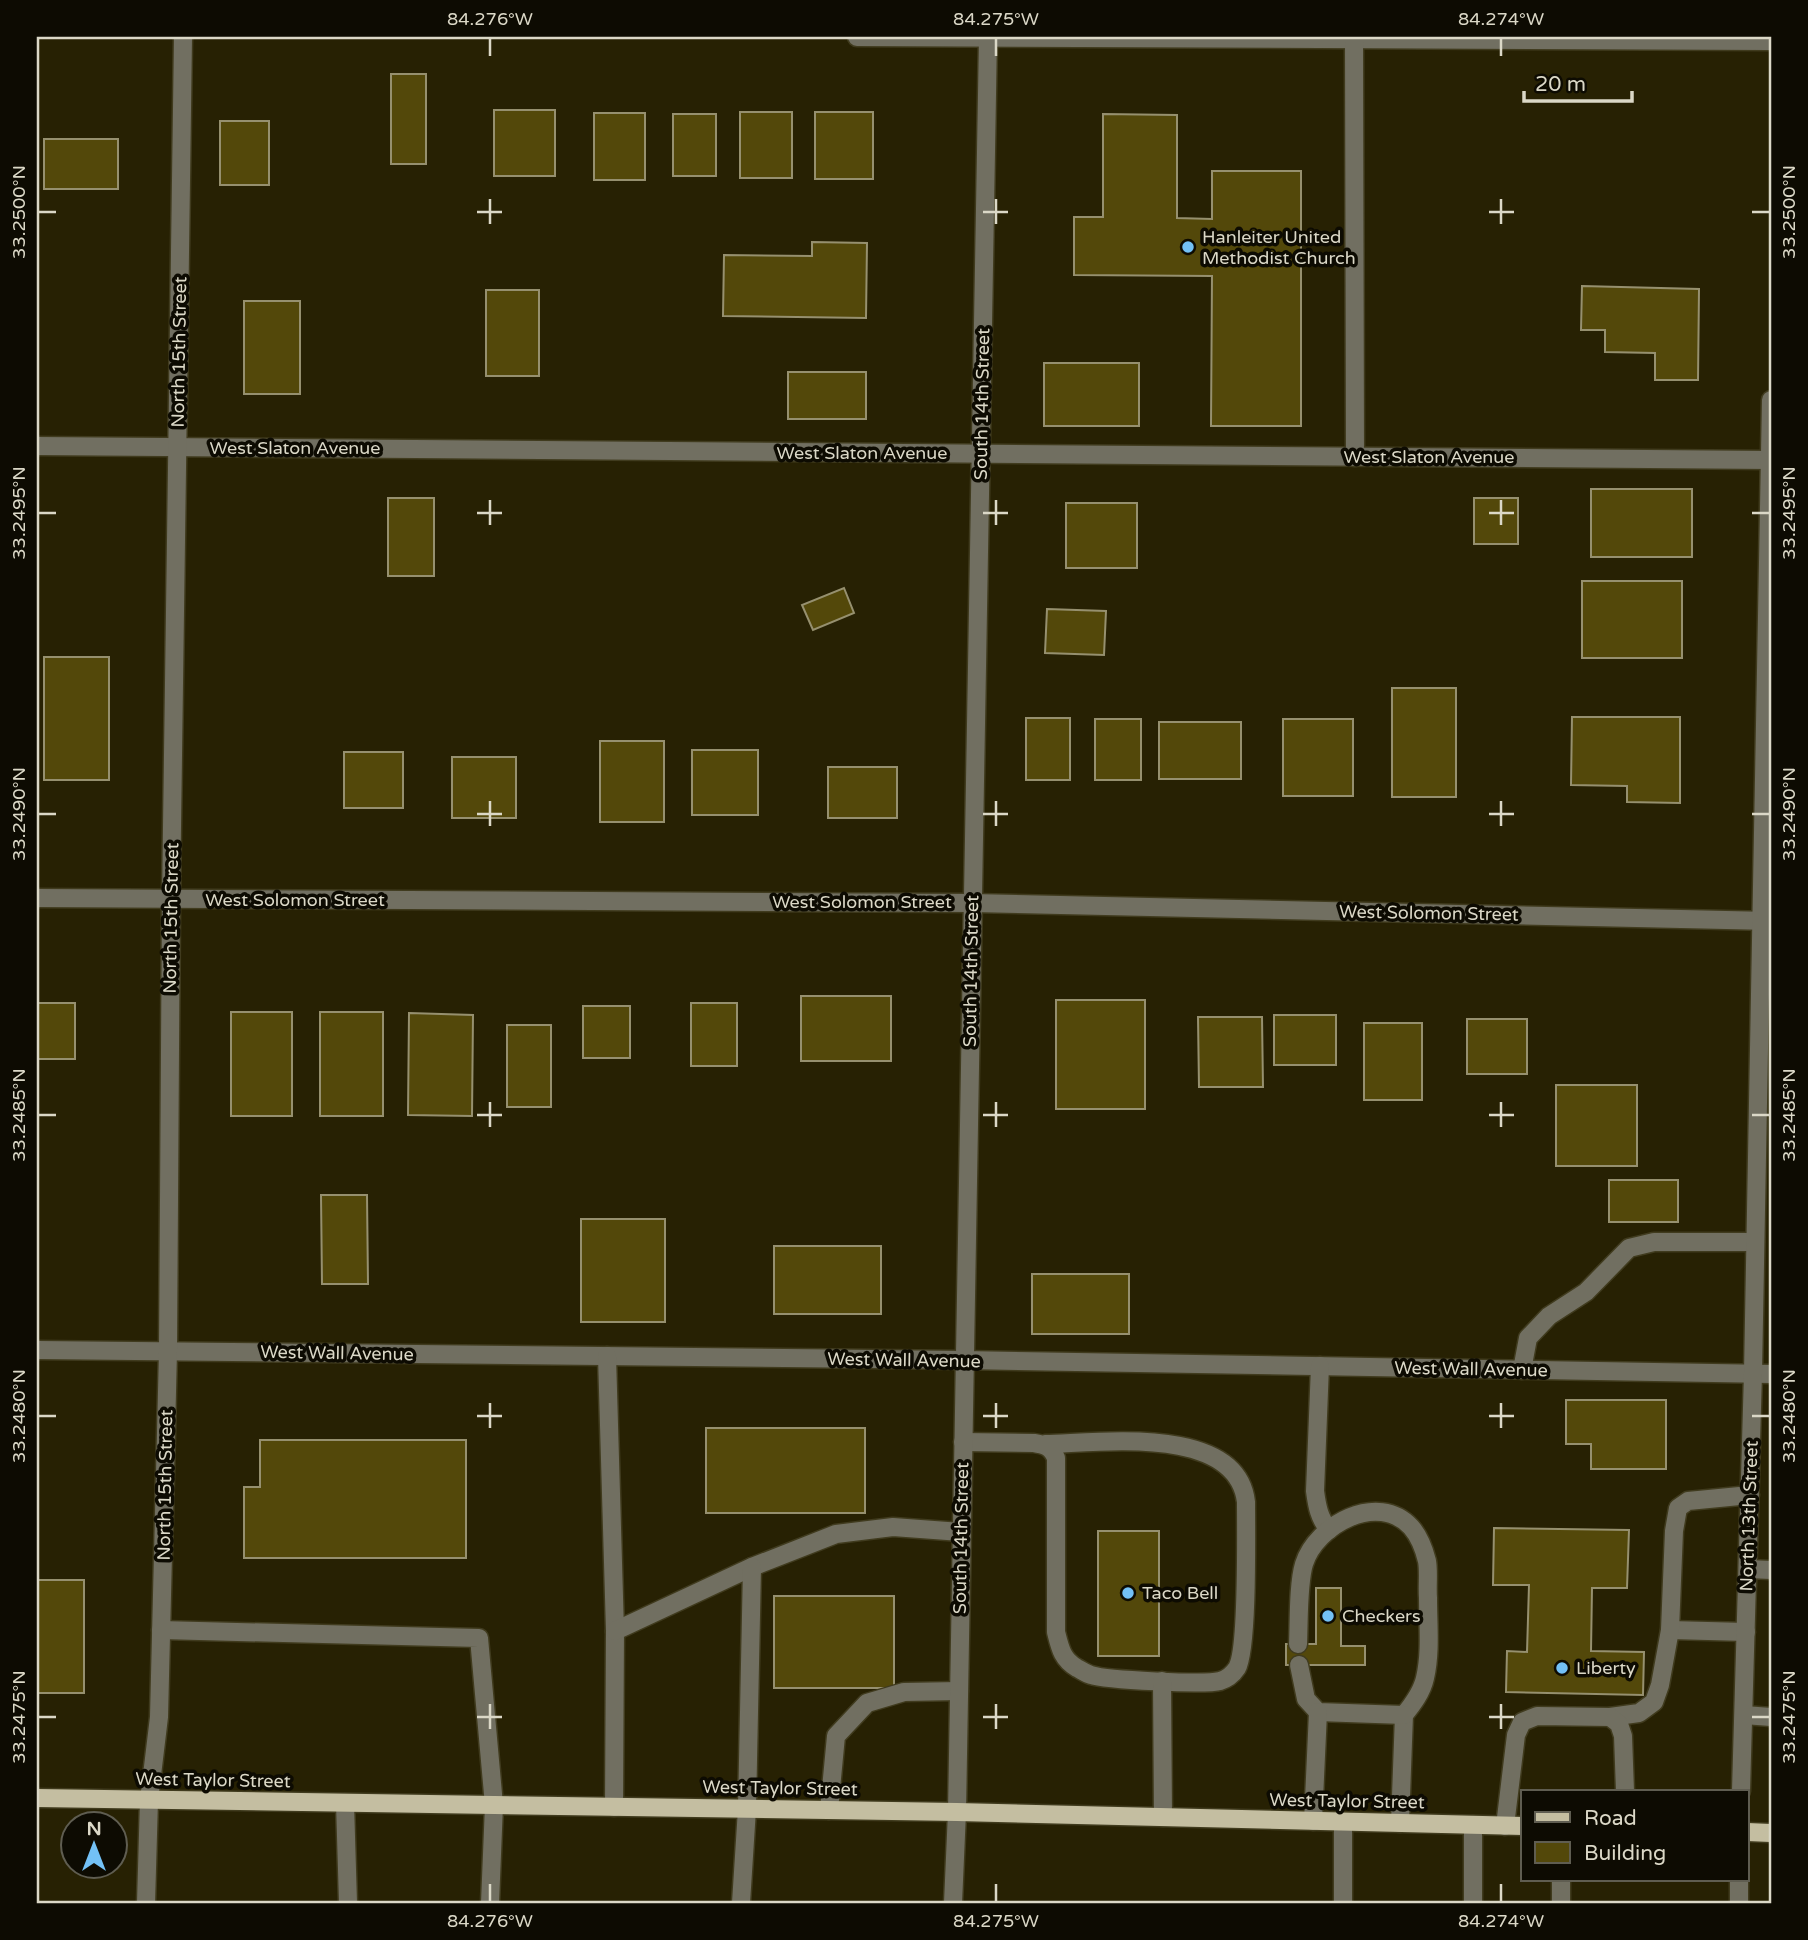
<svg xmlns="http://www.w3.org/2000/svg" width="1808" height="1940" font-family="'Varela Round',sans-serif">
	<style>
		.building { fill: #53480a; stroke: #96906f; stroke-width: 2 }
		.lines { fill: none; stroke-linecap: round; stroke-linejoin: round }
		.minor-casing { stroke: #403b1e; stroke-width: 21 }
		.major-casing { stroke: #403b1e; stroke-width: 21 }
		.minor { stroke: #716f61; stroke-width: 18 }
		.major { stroke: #c4bea1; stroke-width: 18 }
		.ticks { fill: none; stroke: #dbd8c7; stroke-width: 2.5 }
		.poi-dot { fill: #73c1f6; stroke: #0d0b02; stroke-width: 2.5 }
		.labels { text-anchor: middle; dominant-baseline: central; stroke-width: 7; stroke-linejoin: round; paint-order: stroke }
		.poi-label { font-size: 18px; fill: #dbd8c7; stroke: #0d0b02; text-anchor: start }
		.street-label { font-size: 18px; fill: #dbd8c7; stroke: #0d0b02 }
		.neatline { fill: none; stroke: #dbd8c7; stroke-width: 2.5 }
		.ticks-label { font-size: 18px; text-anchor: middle; fill: #dbd8c7 }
	</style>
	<rect width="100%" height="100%" fill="#272103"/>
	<g class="building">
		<rect x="391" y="74" width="35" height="90"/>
		<rect x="494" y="110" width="61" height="66"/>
		<rect x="740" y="112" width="52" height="66"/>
		<rect x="815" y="112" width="58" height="67"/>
		<rect x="594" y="113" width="51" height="67"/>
		<rect x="673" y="114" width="43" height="62"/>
		<polygon points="1103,114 1177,115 1177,218 1212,219 1212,171 1301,171 1301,426 1211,426 1212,276 1074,275 1074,217 1103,217"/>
		<rect x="220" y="121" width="49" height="64"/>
		<rect x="44" y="139" width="74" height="50"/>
		<polygon points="812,242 867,243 866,318 723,316 724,255 812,256"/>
		<polygon points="1582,286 1699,289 1698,380 1655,380 1655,353 1605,352 1605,330 1581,330"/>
		<rect x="486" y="290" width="53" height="86"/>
		<rect x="244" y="301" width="56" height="93"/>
		<rect x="1044" y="363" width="95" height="63"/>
		<rect x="788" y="372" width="78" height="47"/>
		<rect x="1591" y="489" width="101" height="68"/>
		<rect x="388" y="498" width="46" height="78"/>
		<rect x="1474" y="498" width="44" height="46"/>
		<rect x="1066" y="503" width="71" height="65"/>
		<rect x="1582" y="581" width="100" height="77"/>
		<polygon points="844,588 854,613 813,630 802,605"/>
		<polygon points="1047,609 1106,611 1104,655 1045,653"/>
		<rect x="44" y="657" width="65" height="123"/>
		<rect x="1392" y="688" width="64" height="109"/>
		<polygon points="1572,717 1680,717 1680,803 1627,802 1627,786 1571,785"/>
		<rect x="1026" y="718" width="44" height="62"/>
		<rect x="1095" y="719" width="46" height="61"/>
		<rect x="1283" y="719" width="70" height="77"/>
		<rect x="1159" y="722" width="82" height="57"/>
		<rect x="600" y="741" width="64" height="81"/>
		<rect x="692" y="750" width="66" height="65"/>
		<rect x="344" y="752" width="59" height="56"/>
		<rect x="452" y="757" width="64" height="61"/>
		<rect x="828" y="767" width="69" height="51"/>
		<rect x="801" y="996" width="90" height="65"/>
		<rect x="1056" y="1000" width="89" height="109"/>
		<rect x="37" y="1003" width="38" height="56"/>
		<rect x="691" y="1003" width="46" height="63"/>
		<rect x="583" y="1006" width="47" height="52"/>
		<rect x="231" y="1012" width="61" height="104"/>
		<rect x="320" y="1012" width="63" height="104"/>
		<polygon points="409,1013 473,1015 472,1116 408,1115"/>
		<rect x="1274" y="1015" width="62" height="50"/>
		<polygon points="1198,1017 1262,1017 1263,1087 1199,1087"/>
		<rect x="1467" y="1019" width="60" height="55"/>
		<rect x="1364" y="1023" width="58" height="77"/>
		<rect x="507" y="1025" width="44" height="82"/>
		<rect x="1556" y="1085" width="81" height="81"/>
		<rect x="1609" y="1180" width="69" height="42"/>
		<polygon points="321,1195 367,1195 368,1284 322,1284"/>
		<rect x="581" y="1219" width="84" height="103"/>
		<rect x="774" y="1246" width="107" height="68"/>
		<rect x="1032" y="1274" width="97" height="60"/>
		<polygon points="1566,1400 1666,1400 1666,1469 1591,1469 1591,1444 1566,1444"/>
		<rect x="706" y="1428" width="159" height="85"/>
		<polygon points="260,1440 466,1440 466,1558 244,1558 244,1487 260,1487"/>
		<polygon points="1494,1528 1629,1530 1627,1588 1592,1588 1591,1651 1644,1652 1643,1695 1506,1692 1507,1651 1527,1652 1529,1585 1493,1585"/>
		<rect x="1098" y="1531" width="61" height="125"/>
		<rect x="37" y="1580" width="47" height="113"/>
		<polygon points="1316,1588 1341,1588 1341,1646 1365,1646 1365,1665 1286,1665 1286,1644 1316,1644"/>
		<rect x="774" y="1596" width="120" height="92"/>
	</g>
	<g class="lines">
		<g class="minor-casing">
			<g id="minor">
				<polyline points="857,37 1771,41"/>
				<polyline points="1354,40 1355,457"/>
				<polyline points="37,446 1771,460"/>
				<polyline points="37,898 972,903 1771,921"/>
				<polyline points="37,1350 964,1360 1771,1374"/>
				<polyline points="607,1356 615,1631 614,1807"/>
				<path d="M1320 1366 1315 1491C1317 1506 1319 1518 1329 1530"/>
				<polyline points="1522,1370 1528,1338 1549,1316 1586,1292 1629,1248 1654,1242 1755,1242"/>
				<path d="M963 1442 1034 1443C1046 1445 1051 1447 1056 1458V1632C1060 1648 1062 1659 1077 1668 1081 1670 1087 1674 1091 1675 1106 1680 1205 1685 1220 1681 1227 1679 1233 1674 1237 1668 1248 1649 1246 1531 1246 1502 1237 1424 1100 1443 1045 1444"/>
				<polyline points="1748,1569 1771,1570"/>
				<polyline points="161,1630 479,1638 494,1805 490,1903"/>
				<polyline points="1670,1630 1746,1632"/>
				<polyline points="615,1631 752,1567 836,1534 893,1527 961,1532"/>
				<path d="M1298 1644C1299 1622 1298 1584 1304 1564 1316 1525 1378 1491 1411 1527 1419 1536 1424 1549 1427 1561 1429 1572 1427 1586 1428 1598 1428 1625 1431 1652 1425 1678 1422 1692 1413 1704 1404 1715L1400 1823"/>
				<polyline points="1299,1665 1306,1699 1318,1712 1404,1715"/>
				<polyline points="1162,1681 1163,1817"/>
				<polyline points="1744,1715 1771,1717"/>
				<polyline points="1610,1717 1639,1713 1654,1702 1660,1685 1670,1630 1674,1531 1678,1508 1688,1501 1750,1495"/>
				<polyline points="1741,1791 1753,1373 1771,400"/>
				<polyline points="345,1803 348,1903"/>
				<polyline points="829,1810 836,1736 867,1703 904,1692 959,1691"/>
				<polyline points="1313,1821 1318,1712"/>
				<polyline points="1343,1822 1343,1903"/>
				<polyline points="1505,1826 1516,1735 1522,1722 1537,1716 1610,1717 1619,1724 1623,1736 1625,1791"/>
				<polyline points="146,1903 149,1800 159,1717 168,1351 171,899 183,37"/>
				<polyline points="741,1903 747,1809 752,1567"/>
				<polyline points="953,1903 957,1812 988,37"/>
				<polyline points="1473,1903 1473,1825"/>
				<polyline points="1561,1903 1561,1879"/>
				<polyline points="1739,1903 1739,1879"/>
			</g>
		</g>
		<g class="major-casing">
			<g id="major">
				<polyline points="37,1798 957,1812 1523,1826"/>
				<polyline points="1747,1832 1771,1833"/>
			</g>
		</g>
		<use href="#minor" class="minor"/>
		<use href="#major" class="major"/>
	</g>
	<path class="ticks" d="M490 38V56M996 38V56M1501 38V56M490 199V224M996 199V224M1501 199V224M38 212H56M477 212H502M983 212H1008M1489 212H1514M1752 212H1770M490 500V525M996 500V525M1501 500V525M38 513H56M477 513H502M983 513H1008M1489 513H1514M1752 513H1770M490 801V826M996 801V826M1501 801V826M38 814H56M477 814H502M983 814H1008M1489 814H1514M1752 814H1770M490 1102V1127M996 1102V1127M1501 1102V1127M38 1115H56M477 1115H502M983 1115H1008M1489 1115H1514M1752 1115H1770M490 1403V1428M996 1403V1428M1501 1403V1428M38 1416H56M477 1416H502M983 1416H1008M1489 1416H1514M1752 1416H1770M490 1704V1729M996 1704V1729M1501 1704V1729M38 1717H56M477 1717H502M983 1717H1008M1489 1717H1514M1752 1717H1770M490 1884V1902M996 1884V1902M1501 1884V1902"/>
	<g class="poi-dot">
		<circle cx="1188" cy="247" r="7"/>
		<circle cx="1128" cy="1593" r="7"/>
		<circle cx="1328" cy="1616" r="7"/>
		<circle cx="1562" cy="1668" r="7"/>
	</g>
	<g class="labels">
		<g class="poi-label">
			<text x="1202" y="237">Hanleiter United<tspan x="1202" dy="21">Methodist Church</tspan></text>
			<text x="1142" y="1593">Taco Bell</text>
			<text x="1342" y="1616">Checkers</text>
			<text x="1576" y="1668">Liberty</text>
		</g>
		<g class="street-label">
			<text transform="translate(179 352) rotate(-89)">North 15th Street</text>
			<text transform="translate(982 404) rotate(-89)">South 14th Street</text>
			<text x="295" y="448">West Slaton Avenue</text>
			<text x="862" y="453">West Slaton Avenue</text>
			<text x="1429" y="457">West Slaton Avenue</text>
			<text x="295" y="900">West Solomon Street</text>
			<text x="862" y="902">West Solomon Street</text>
			<text transform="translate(1429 913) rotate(1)">West Solomon Street</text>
			<text transform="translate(171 918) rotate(-89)">North 15th Street</text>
			<text transform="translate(971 971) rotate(-89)">South 14th Street</text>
			<text transform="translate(337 1353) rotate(1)">West Wall Avenue</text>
			<text transform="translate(904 1360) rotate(1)">West Wall Avenue</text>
			<text transform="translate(1471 1369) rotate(1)">West Wall Avenue</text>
			<text transform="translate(165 1485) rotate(-89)">North 15th Street</text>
			<text transform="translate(1749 1516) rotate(-88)">North 13th Street</text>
			<text transform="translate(961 1538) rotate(-89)">South 14th Street</text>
			<text transform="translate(213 1780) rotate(1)">West Taylor Street</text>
			<text transform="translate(780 1788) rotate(1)">West Taylor Street</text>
			<text transform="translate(1347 1801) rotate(1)">West Taylor Street</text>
		</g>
	</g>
	<rect width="1808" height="1940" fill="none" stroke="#0d0b02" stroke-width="77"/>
	<rect x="1521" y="1790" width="228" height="91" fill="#0d0b02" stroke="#5f5d51" stroke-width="2"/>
	<rect x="1535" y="1812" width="35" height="10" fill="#c4bea1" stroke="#5f5d51" stroke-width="2"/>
	<text x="1584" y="1825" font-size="21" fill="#dbd8c7">Road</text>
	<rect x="1535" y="1842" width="35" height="21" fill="#53480a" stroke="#5f5d51" stroke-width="2"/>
	<text x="1584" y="1860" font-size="21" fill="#dbd8c7">Building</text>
	<g transform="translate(94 1845)"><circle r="33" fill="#0d0b02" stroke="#5f5d51" stroke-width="2"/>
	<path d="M0-5L12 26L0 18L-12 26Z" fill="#73c1f6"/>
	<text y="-10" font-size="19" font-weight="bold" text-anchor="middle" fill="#dbd8c7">N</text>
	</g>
	<path d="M1524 91v10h108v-10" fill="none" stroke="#dbd8c7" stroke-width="3.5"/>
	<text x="1535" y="91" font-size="21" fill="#dbd8c7" stroke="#0d0b02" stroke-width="5" paint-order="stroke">20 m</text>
	<rect x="38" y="38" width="1732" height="1864" class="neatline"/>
	<g class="ticks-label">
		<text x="490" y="25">84.276°W</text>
		<text x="996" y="25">84.275°W</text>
		<text x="1501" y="25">84.274°W</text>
		<text transform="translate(19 212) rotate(-90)" y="6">33.2500°N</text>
		<text transform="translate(1789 212) rotate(-90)" y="6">33.2500°N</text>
		<text transform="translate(19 513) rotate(-90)" y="6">33.2495°N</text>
		<text transform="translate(1789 513) rotate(-90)" y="6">33.2495°N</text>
		<text transform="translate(19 814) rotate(-90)" y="6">33.2490°N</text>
		<text transform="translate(1789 814) rotate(-90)" y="6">33.2490°N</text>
		<text transform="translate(19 1115) rotate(-90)" y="6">33.2485°N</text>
		<text transform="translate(1789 1115) rotate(-90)" y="6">33.2485°N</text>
		<text transform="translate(19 1416) rotate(-90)" y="6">33.2480°N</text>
		<text transform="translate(1789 1416) rotate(-90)" y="6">33.2480°N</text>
		<text transform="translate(19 1717) rotate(-90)" y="6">33.2475°N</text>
		<text transform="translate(1789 1717) rotate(-90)" y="6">33.2475°N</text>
		<text x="490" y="1927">84.276°W</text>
		<text x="996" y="1927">84.275°W</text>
		<text x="1501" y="1927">84.274°W</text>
	</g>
</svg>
